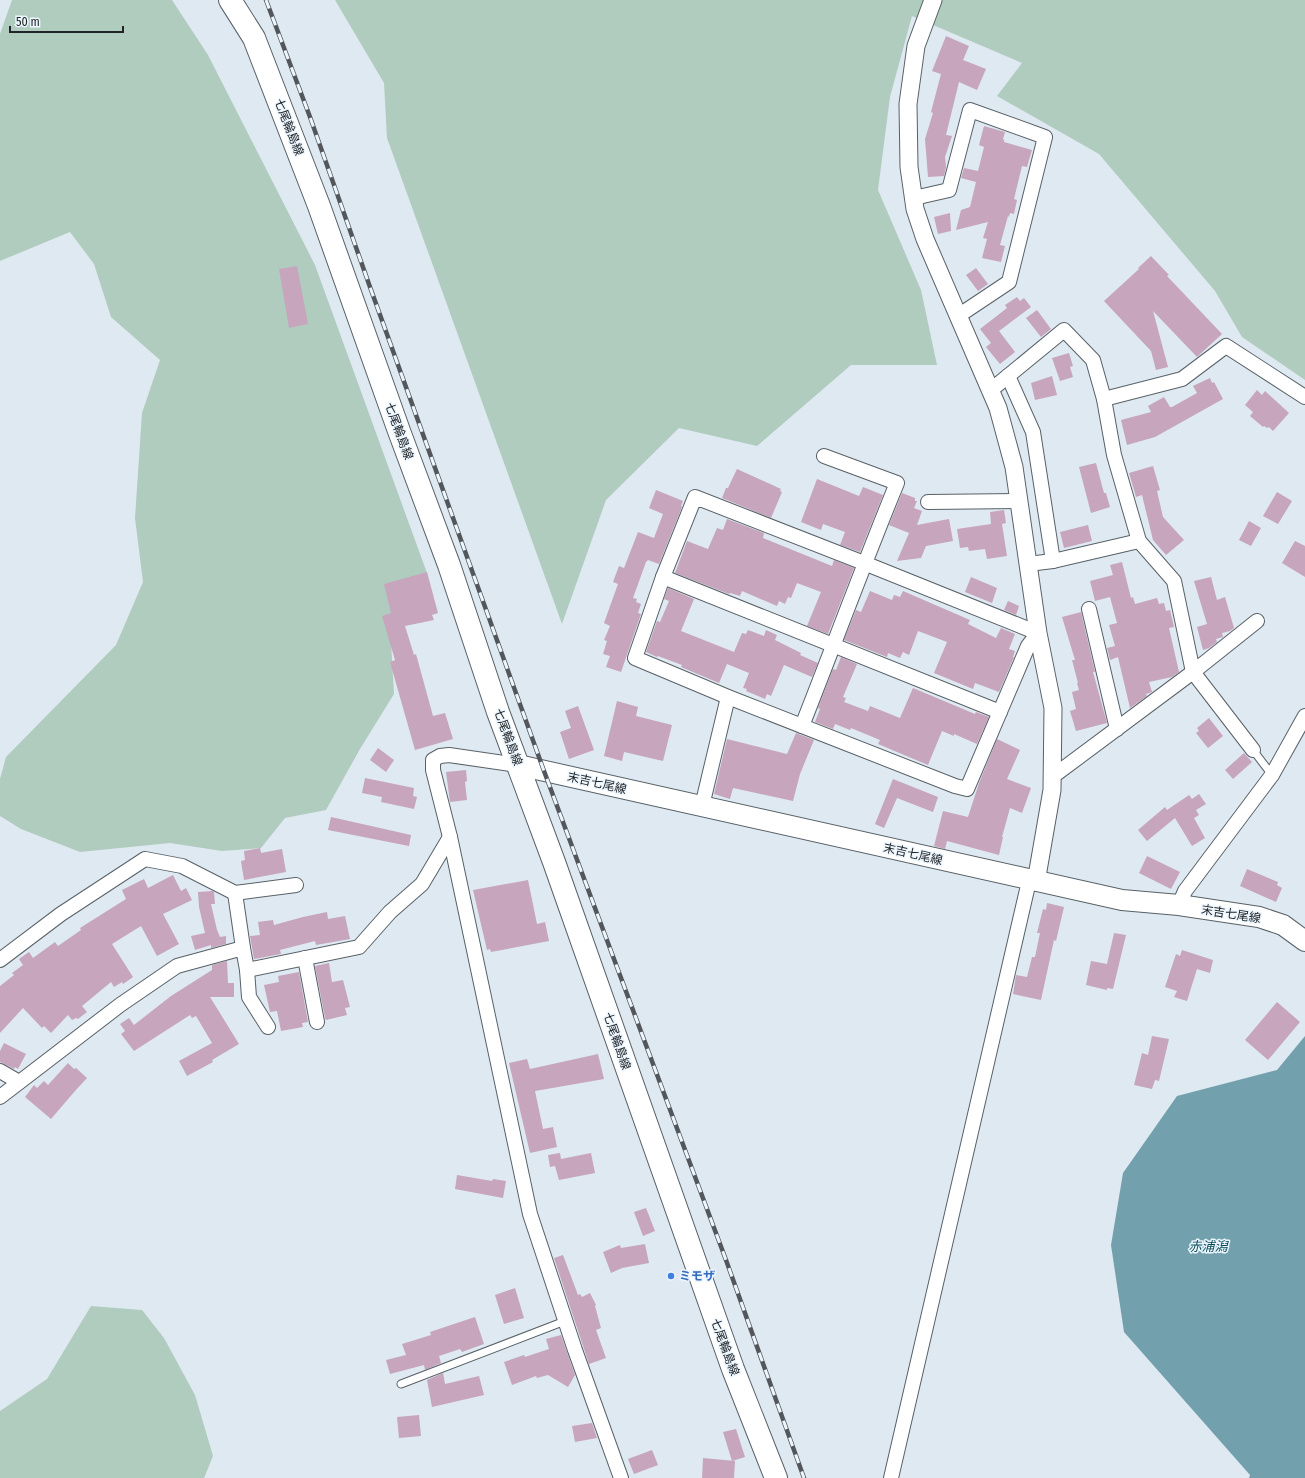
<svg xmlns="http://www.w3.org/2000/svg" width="1305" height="1478" font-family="'Fira Sans Condensed','Noto Sans JP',sans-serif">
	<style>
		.green { fill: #b0ccbe }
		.water { fill: #73a0ad }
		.building { fill: #c6a5bd }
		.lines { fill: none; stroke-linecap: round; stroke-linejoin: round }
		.service-casing { stroke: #586167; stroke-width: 9 }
		.minor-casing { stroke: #586167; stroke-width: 16 }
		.tertiary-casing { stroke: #586167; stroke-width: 19 }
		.secondary-casing { stroke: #586167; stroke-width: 22 }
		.primary-casing { stroke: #586167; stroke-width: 24 }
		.service { stroke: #fff; stroke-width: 7 }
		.minor { stroke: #fff; stroke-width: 14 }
		.tertiary { stroke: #fff; stroke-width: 17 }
		.secondary { stroke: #fff; stroke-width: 20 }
		.primary { stroke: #fff; stroke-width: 22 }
		.rail-casing { stroke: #53575c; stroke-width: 4.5 }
		.rail { stroke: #ecf6fe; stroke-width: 3; stroke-dasharray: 9; stroke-linecap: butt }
		.shop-dot { fill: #3f7fe0; stroke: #ecf6fe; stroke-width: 1.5 }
		.labels { text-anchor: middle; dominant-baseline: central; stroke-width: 3; stroke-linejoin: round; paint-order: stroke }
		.street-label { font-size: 12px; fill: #212427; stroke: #ecf6fe }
		.shop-label { font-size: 12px; font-weight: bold; fill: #366cbe; stroke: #ecf6fe; text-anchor: start }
		.water-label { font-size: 13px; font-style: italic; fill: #074a59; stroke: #ecf6fe }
	</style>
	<rect width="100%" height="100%" fill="#dfe9f1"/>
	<g class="green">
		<polygon points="12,0 172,0 208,55 315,265 427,573 427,588 390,624 394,694 360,749 326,810 285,818 261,848 222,851 170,843 80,852 21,829 0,816 0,779 6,757 116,645 143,582 135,518 142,413 160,360 111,317 94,264 70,232 0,261 0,34"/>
		<polygon points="335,0 1305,0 1305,380 1242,337 1215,291 1099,154 997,96 1022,63 912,16 890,97 878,190 921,290 937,365 851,365 757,446 679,428 606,500 562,624 387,138 384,83"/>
		<polygon points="91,1306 142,1310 164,1338 195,1395 213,1456 204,1478 0,1478 0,1411 47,1379"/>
	</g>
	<polygon class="water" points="1305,1036 1305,1478 1249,1478 1250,1475 1124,1332 1111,1245 1123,1173 1177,1096 1277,1070"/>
	<g class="building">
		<polygon points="946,36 969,46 963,60 986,69 977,90 959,82 946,135 952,136 945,157 946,167 944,176 928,177 925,139 933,113 931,112 941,74 932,71"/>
		<polygon points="984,126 1005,132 1003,139 1004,140 1004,142 1032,150 1027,167 1022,166 1014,199 1017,200 1014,214 1010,213 1009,217 1008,216 1000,245 1005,246 1001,262 982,258 987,239 983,238 988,222 956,230 961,210 970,207 976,182 961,178 964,168 978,171 984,147 979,145"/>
		<polygon points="950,213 951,231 938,234 934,217"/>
		<polygon points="1151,256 1169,275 1167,276 1222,334 1197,357 1153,311 1168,367 1156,370 1151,351 1104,301 1139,269 1138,268"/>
		<polygon points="297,266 308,324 289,328 279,269"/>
		<polygon points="976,268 988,284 978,291 966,275"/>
		<polygon points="1017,297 1020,301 1024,298 1031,307 999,331 1015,352 1000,364 986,347 991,343 980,329 1007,308 1005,305"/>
		<polygon points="1037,310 1051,329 1041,337 1026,318"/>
		<polygon points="1069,353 1073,366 1070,367 1073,377 1060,381 1052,358"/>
		<polygon points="1052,376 1057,395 1035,400 1031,383"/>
		<polygon points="1210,378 1212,383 1214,382 1223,399 1155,437 1127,445 1121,420 1151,412 1148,406 1164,397 1170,407 1172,407 1197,393 1193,386"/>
		<polygon points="1257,390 1262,395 1265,391 1289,413 1273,431 1269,427 1267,428 1264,426 1263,427 1250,416 1253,412 1245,405"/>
		<polygon points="1096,463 1104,493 1106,493 1110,507 1091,513 1079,467"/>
		<polygon points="1153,466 1160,490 1157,491 1163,517 1184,540 1166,555 1153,540 1142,495 1136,497 1129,473"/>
		<polygon points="737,469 781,489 780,491 782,492 771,518 722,498 726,488 728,488"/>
		<polygon points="817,479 859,496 863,487 883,495 860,552 840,545 845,532 823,524 821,530 801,522"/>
		<polygon points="656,490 683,501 681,506 682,507 659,564 648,560 646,562 633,598 637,599 636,602 641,604 638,613 641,614 621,672 606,667 610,656 603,654 607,641 604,640 610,626 604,623 618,584 613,582 619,566 624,568 638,532 654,538 663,514 649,508"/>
		<polygon points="1277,492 1292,501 1278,524 1263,516"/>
		<polygon points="902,493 915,498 915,501 917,501 914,508 922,511 917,525 949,519 953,541 926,546 921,558 897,561 909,533 889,525"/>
		<polygon points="1004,510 1006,523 1002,524 1007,556 987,559 985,549 969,551 968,547 960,548 957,529 991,524 990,512"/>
		<polygon points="727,519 764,533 763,538 832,566 834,560 854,568 828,634 807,626 821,592 797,583 791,598 788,597 785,604 779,601 777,606 742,591 740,596 730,593 729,594 675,573 687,541 708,549 717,528 723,530"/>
		<polygon points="1249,521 1261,528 1251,546 1239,540"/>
		<polygon points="1088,525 1092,541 1064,548 1060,532"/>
		<polygon points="1295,541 1305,546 1305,577 1282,563"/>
		<polygon points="1122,562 1131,598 1133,597 1135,604 1157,598 1159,604 1164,603 1166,611 1170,610 1174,627 1169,628 1179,672 1172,677 1149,682 1152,692 1146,694 1147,696 1130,708 1118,657 1110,660 1107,648 1115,646 1109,625 1117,623 1110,597 1095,601 1090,581 1113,575 1110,565"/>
		<polygon points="427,572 438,613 432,615 434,620 405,626 414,655 416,654 433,716 445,713 453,739 415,750 390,662 395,660 382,616 391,613 384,584"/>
		<polygon points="971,577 997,588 992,603 965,592"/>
		<polygon points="1211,577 1217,600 1225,597 1234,628 1230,631 1222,633 1223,637 1216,639 1217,642 1209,648 1203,650 1197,627 1207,624 1194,581"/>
		<polygon points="668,588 694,599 681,631 734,652 742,633 746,634 748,630 764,636 766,630 777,635 775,640 801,653 800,655 818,663 812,677 784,665 771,696 767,694 765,699 746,691 747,689 743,688 749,673 727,664 719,683 681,667 682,665 658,656 657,657 646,652 657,621 660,622 669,601 664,599"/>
		<polygon points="870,591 892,600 894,595 900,597 903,591 970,620 968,624 996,638 1001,628 1015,634 1009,649 1015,651 1013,657 1014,657 999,692 975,683 973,689 934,673 947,642 918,631 909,655 903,652 900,658 888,653 887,657 844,640 856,610 861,612"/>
		<polygon points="1008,601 1019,606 1016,615 1004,610"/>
		<polygon points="1081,612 1095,672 1093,672 1107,723 1076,731 1070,711 1076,709 1072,692 1079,690 1077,683 1078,683 1072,660 1075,660 1062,617"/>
		<polygon points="841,657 857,664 843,697 846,698 844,702 868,711 870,706 900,718 913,688 975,714 976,712 989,717 977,744 954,734 954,736 942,731 928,765 878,744 880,740 851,728 850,730 835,724 833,729 815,722 820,709 818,708 833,669 836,670"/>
		<polygon points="617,701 638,707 636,716 672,725 663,761 624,752 622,761 604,756"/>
		<polygon points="578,706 594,750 569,759 560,732 571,728 565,711"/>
		<polygon points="1209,718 1223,736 1208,748 1196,733 1199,731 1197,728"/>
		<polygon points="796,733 814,740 800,774 793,801 733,788 730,799 714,794 727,739 787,754"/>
		<polygon points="997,739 1020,750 1007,779 1031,788 1022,813 1010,808 1002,837 1003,837 999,855 947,841 945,849 934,846 943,811 968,817 979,783"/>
		<polygon points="378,748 394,760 386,772 370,760"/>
		<polygon points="1244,753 1252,762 1233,779 1225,770"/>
		<polygon points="466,770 467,781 465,782 467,800 450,802 446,772"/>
		<polygon points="365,778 414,788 413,796 417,797 414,809 381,802 382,797 362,793"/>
		<polygon points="893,779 938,797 933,812 897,798 884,828 875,824"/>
		<polygon points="1199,794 1206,804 1196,810 1199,815 1194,818 1205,838 1192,846 1175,818 1147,841 1138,830 1165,807 1167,810 1189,795 1192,799"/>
		<polygon points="331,817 411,835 409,846 328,830"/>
		<polygon points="260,848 261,853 282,849 286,872 244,880 241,861 245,860 244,851"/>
		<polygon points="1147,856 1180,872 1171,889 1139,873"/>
		<polygon points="1247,869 1278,882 1277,885 1282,888 1276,902 1240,886"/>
		<polygon points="173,875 181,891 186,888 192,900 163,914 179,944 157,956 141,926 112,944 133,977 123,984 122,982 114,987 111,982 82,1006 87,1012 78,1019 76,1018 72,1020 68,1015 51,1033 44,1026 42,1028 23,1008 0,1033 0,986 14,975 12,973 23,965 19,959 29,952 33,958 55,942 58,946 81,930 80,928 126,899 122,890 144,879 148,888"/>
		<polygon points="528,880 537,924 545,922 549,941 491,952 490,949 487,950 473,890"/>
		<polygon points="213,891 214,892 215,904 211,904 217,930 220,937 226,936 226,944 211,948 211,945 195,950 191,936 205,933 199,907 198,892"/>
		<polygon points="1047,903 1064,907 1056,941 1054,940 1041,1000 1013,994 1016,975 1027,977 1032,957 1035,957 1040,933 1037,933 1043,909 1046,910"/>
		<polygon points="327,912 328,919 345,916 350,939 316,945 315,941 280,950 281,954 254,959 250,936 260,935 258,922 273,920 274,925 303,917"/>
		<polygon points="1114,933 1126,935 1113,989 1107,988 1107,990 1086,985 1091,961 1107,964"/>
		<polygon points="1182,950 1213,960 1210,973 1197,969 1187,1001 1174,997 1177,991 1165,987 1176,954 1180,956"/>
		<polygon points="227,961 228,983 234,983 234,997 210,997 239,1044 212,1060 213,1062 187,1076 179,1061 212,1043 196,1016 192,1018 190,1015 134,1051 121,1034 125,1031 120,1024 129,1018 134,1025 171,996 212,970 212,965"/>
		<polygon points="329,963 332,982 343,980 350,1007 345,1008 347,1015 326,1020 325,1018 315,966"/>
		<polygon points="299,972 308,1022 302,1023 303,1027 281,1031 277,1011 270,1012 264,985 279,982 278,976"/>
		<polygon points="1277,1002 1300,1022 1268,1060 1245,1040"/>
		<polygon points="1152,1036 1169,1039 1159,1081 1155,1080 1152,1089 1134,1085 1142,1053 1148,1055"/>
		<polygon points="4,1043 26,1054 18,1069 15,1067 14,1069 0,1062 0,1051"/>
		<polygon points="598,1054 604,1079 535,1091 543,1129 553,1127 557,1147 530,1153 509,1063 527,1059 530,1069"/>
		<polygon points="68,1063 74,1069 76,1068 87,1078 75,1091 51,1119 25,1097 34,1085 37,1088 44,1081 48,1085"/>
		<polygon points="560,1153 561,1159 591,1153 595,1173 559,1180 555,1166 550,1167 548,1155"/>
		<polygon points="457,1175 492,1181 493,1179 506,1181 503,1198 455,1189"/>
		<polygon points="646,1208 655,1231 643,1236 634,1212"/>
		<polygon points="645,1244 649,1263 622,1268 611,1273 603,1252 620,1245 621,1248"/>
		<polygon points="563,1255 578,1295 580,1294 582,1297 590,1293 596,1305 595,1306 601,1328 596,1330 606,1358 589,1364 554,1258"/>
		<polygon points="515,1288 524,1318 504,1324 495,1295"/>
		<polygon points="475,1317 484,1344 462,1352 460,1349 439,1356 441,1363 425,1370 424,1365 390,1374 386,1360 406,1355 402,1344 431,1335 430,1332"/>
		<polygon points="561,1335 575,1375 568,1387 548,1375 537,1378 536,1376 512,1385 504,1362 524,1355 525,1357 549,1349 546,1339"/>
		<polygon points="443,1373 445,1384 479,1376 484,1395 432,1407 427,1380"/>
		<polygon points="419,1415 421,1436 399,1438 397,1417"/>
		<polygon points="592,1423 597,1438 575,1442 572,1426"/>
		<polygon points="736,1429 745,1457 732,1461 723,1432"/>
		<polygon points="652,1450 658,1465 634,1474 628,1459"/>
		<polygon points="703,1458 735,1461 734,1478 702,1478"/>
	</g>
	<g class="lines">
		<g class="service-casing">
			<g id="service">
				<polyline points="1253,750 1272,775"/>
				<polyline points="401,1384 565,1321"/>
			</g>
		</g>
		<g class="minor-casing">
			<g id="minor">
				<polyline points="914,198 949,190 970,110 1045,137 1009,282 958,316"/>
				<polyline points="1008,376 1033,432 1053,561"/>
				<polyline points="991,390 1064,330 1093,360 1104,399 1114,455 1139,541 1174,581 1193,672 1257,621"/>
				<polyline points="1104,399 1182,379 1226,346 1305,397"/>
				<polygon points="695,497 864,563 1038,633 1028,646 967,789 955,786 728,697 635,658 663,577"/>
				<polyline points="928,502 1019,501"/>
				<polyline points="1028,564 1053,561 1139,541"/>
				<polyline points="663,577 1000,712"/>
				<polyline points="1089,609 1117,729"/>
				<path d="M802 726C834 645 864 563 897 483L824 456"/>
				<polyline points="518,765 449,755 440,756 433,760 433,770 450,837 530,1214 575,1350 621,1478"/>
				<polyline points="1052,777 1193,672 1253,750"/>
				<polyline points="702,806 728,697"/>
				<polyline points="235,893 243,948"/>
				<polyline points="1179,905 1185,891 1272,775 1305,716"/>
				<polyline points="305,958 317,1022"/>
				<polyline points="0,960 61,914 145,859 182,866 235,893 296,885"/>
				<polyline points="247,970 249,997 268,1027"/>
				<polyline points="0,1071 19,1082"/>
				<polyline points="0,1097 120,1005 177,966 243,948 247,970 359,947 390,912 422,884 450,837"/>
				<polyline points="891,1478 1029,881"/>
			</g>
		</g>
		<g class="tertiary-casing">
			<polyline id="tertiary" points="933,0 916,46 908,104 909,167 915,209 925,239 998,408 1014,467 1038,633 1053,708 1052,790 1036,882"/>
		</g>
		<g class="secondary-casing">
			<polyline id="secondary" points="518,765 1122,900 1179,905 1259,917 1283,925 1305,941"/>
		</g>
		<g class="primary-casing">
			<polyline id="primary" points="230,0 254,38 319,206 399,431 449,565 498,712 554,862 733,1369 776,1478"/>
		</g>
		<use href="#service" class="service"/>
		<use href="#minor" class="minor"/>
		<use href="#tertiary" class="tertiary"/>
		<use href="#secondary" class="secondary"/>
		<use href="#primary" class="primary"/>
		<g class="rail-casing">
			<polyline id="rail" points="266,0 310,117 370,287 544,771 726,1260 804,1478"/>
		</g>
		<use href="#rail" class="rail"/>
	</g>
	<circle class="shop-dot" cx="671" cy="1276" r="4"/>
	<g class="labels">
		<g class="street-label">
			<text transform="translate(289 127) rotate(69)">七尾輪島線</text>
			<text transform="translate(399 431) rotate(70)">七尾輪島線</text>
			<text transform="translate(508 737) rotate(70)">七尾輪島線</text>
			<text transform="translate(597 783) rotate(13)">末吉七尾線</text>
			<text transform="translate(913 854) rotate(13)">末吉七尾線</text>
			<text transform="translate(1231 914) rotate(9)">末吉七尾線</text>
			<text transform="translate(617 1041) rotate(71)">七尾輪島線</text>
			<text transform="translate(725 1347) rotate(70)">七尾輪島線</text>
		</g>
		<g class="shop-label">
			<text x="679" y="1276">ミモザ</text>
		</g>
		<g class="water-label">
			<text x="1208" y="1246">赤浦潟</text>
		</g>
	</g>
	<path d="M10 26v6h113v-6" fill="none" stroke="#212427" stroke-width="2"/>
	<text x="16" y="26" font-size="12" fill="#212427" stroke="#ecf6fe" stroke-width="3" paint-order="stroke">50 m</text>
</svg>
